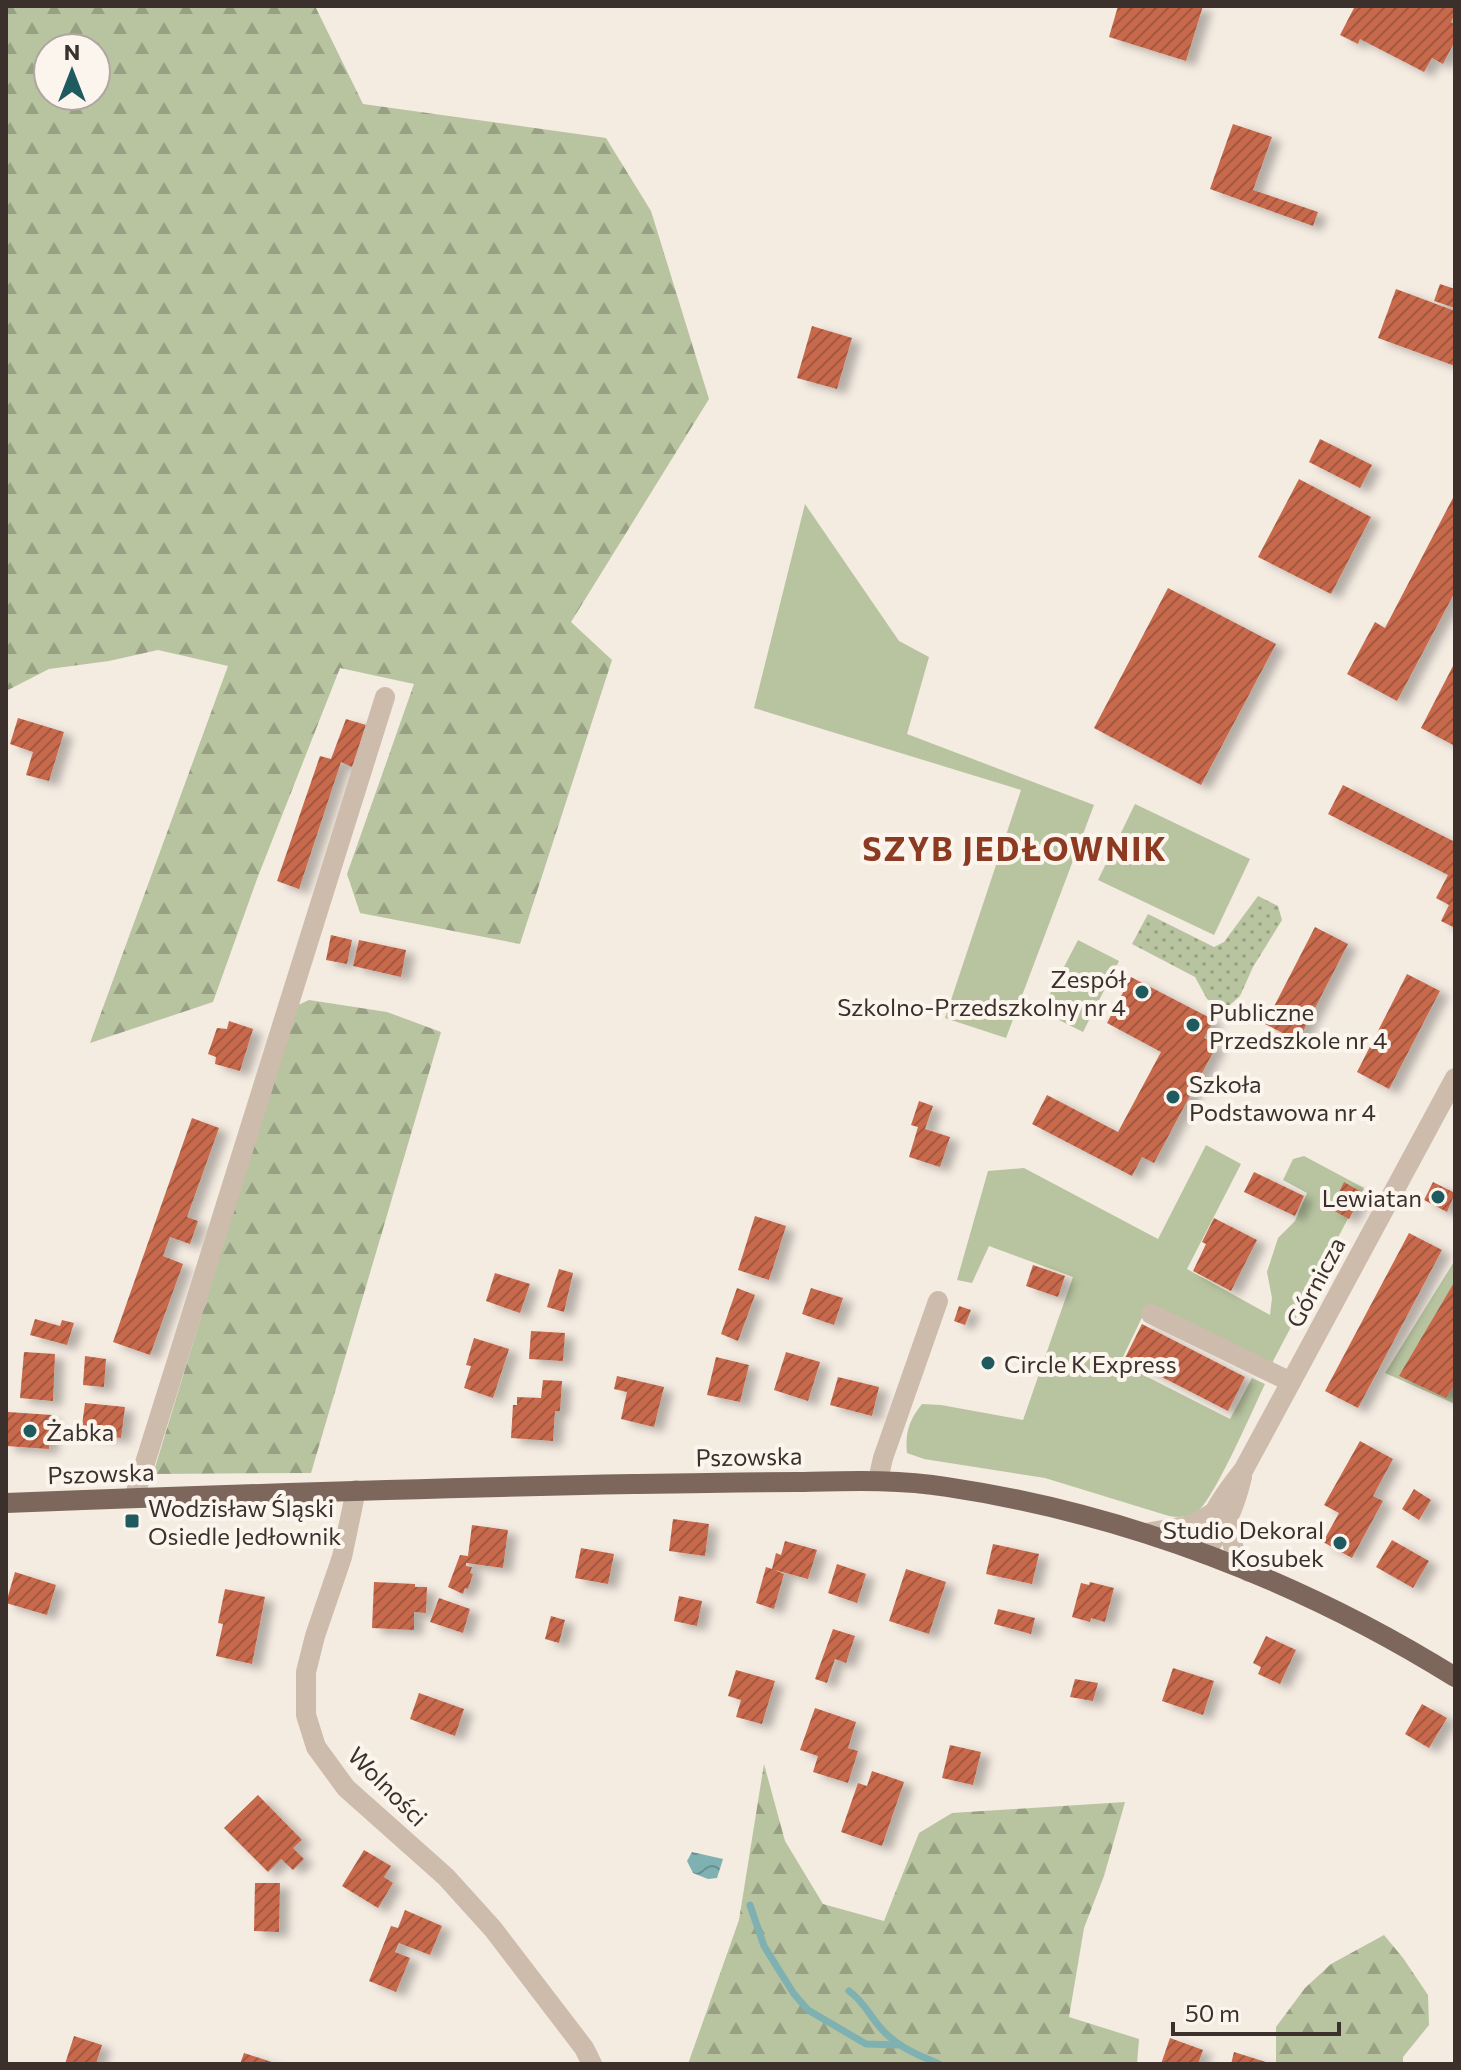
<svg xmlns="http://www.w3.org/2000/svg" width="1461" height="2070" font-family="Commissioner,sans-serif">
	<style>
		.grass { fill: #b8c4a0 }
		.forest { fill: url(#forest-firs); fill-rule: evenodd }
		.park { fill: url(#park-dots) }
		.water { fill: url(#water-waves) }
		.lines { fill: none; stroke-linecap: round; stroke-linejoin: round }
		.stream { stroke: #7fb0b2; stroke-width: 7 }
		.building { fill: url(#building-hatch); filter: url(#shadow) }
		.minor { stroke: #cdbbac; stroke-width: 20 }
		.major { stroke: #7d675c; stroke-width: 20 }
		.poi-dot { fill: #1f5a5e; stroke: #fbf5ee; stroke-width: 3 }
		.labels { text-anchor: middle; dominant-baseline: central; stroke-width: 8; stroke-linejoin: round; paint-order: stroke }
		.poi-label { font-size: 24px; fill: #3b302b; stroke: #fbf5ee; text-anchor: start }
		.street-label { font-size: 24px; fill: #3b302b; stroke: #fbf5ee }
		.district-label { font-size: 32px; font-weight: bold; letter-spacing: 2px; fill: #8c3b22; stroke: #fbf5ee }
	</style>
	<defs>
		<pattern id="forest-firs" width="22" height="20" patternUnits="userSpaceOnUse" patternTransform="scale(2)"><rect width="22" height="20" fill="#b8c4a0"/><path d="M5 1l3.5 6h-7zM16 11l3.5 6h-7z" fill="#97a083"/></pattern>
		<pattern id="park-dots" width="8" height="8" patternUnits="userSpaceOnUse" patternTransform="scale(2)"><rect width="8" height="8" fill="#b8c4a0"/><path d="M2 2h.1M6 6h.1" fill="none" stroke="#97a083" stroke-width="1.8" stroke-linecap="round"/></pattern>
		<pattern id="water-waves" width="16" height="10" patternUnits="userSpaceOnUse" patternTransform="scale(2)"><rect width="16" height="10" fill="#7fb0b2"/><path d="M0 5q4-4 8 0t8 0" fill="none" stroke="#699091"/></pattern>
		<pattern id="building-hatch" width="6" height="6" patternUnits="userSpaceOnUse" patternTransform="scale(2)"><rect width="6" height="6" fill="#c8694b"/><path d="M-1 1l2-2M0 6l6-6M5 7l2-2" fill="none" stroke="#a4573f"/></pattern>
		<filter id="shadow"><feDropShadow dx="9" dy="5" stdDeviation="4" flood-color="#0004"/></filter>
	</defs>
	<rect width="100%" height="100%" fill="#f4ebe1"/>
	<g class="grass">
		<polygon points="805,504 899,641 929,657 907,734 1094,805 1006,1038 945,1018 1021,790 754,708"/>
		<polygon points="1135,804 1250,859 1214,935 1098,880"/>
		<polygon points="1078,940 1119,961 1083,1032 1041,1011"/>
		<path d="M1206 1145 1241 1164 1187 1269 1270 1315 1272 1298 1267 1272 1278 1238 1295 1221 1307 1193 1283 1180 1293 1159 1304 1156 1364 1188 1271 1365 1148 1305 1120 1363 1230 1419 1252 1378 1265 1384C1253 1409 1215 1497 1198 1511 1190 1517 1179 1518 1169 1516L1045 1478 924 1459 907 1453C905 1433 909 1420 922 1404L941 1405 1023 1420 1073 1277 989 1246 972 1283 957 1280 988 1171 1024 1168 1158 1239Z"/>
		<polygon points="1455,1260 1455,1404 1385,1373"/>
	</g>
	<g class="forest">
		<path d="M6 6H315L363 104 606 138 651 211 709 399 571 622 612 660 520 944 360 913 347 874 414 684 340 668 257 879 213 1002 90 1043 228 666 158 650 109 661 49 669 6 691ZM48 48H96V96H48Z"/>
		<polygon points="309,1000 387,1012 441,1032 311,1473 153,1474 296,1006"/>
		<polygon points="764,1764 785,1841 823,1904 884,1921 919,1833 952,1813 1125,1802 1104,1876 1084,1928 1069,2017 1139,2039 1137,2064 688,2064 739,1920"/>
		<polygon points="1384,1935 1403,1958 1428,1995 1429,2025 1403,2057 1403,2064 1276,2064 1276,2027 1305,1988 1331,1964"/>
	</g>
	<polygon class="park" points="1258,896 1278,906 1282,920 1253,967 1240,996 1224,1010 1207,999 1195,977 1132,944 1148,914 1214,947 1224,942"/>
	<polygon class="water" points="692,1852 723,1859 717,1878 708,1879 693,1873 687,1861"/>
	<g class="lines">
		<g class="stream">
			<polyline points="750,1905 764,1946 794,1994 808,2010 866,2044 898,2045"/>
			<path d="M849 1991C863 2001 869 2014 879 2026 895 2046 916 2054 939 2064"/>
		</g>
	</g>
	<g class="building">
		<polygon points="1118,6 1203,6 1186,61 1109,37"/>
		<polygon points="1355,6 1455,6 1455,14 1451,22 1455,25 1455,41 1443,64 1432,58 1424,72 1360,39 1358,44 1340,35"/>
		<polygon points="1233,124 1272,137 1253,190 1318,212 1313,226 1210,189"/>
		<polygon points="1440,284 1455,289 1455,308 1434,301"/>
		<polygon points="1396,289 1455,311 1455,366 1378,338"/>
		<polygon points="812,326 852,338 837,389 797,378"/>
		<polygon points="1320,439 1372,465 1360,488 1309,462"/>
		<polygon points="1299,479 1371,517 1331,594 1258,557"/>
		<polygon points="1455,494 1455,592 1397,701 1347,674 1375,622 1385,628"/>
		<polygon points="1168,588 1276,644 1201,785 1094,728"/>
		<polygon points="1453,666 1455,668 1455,746 1421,728"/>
		<polygon points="18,718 64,732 49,781 26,775 33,752 10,744"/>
		<polygon points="346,719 366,725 352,767 341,762 299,889 277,881 320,756 331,759"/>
		<polygon points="1343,785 1455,842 1455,928 1441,921 1449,905 1436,898 1448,875 1328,814"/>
		<polygon points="1315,927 1348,944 1298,1041 1265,1024"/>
		<polygon points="331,935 352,940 347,964 326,960"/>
		<polygon points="359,940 406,950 401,977 353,966"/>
		<polygon points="1407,974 1440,991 1389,1089 1357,1072"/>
		<polygon points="1131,977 1214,1020 1204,1038 1217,1045 1154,1163 1142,1157 1132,1176 1032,1124 1047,1095 1118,1132 1161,1052 1107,1023"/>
		<polygon points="229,1021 253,1029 240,1071 215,1064 216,1057 208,1054 217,1028 227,1029"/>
		<polygon points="919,1101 933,1106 925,1129 950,1137 940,1167 909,1157 918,1127 911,1125"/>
		<polygon points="192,1118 219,1128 187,1217 198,1221 190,1244 170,1237 163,1256 183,1264 150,1355 113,1342"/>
		<polygon points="1254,1172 1304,1196 1295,1216 1244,1192"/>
		<polygon points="1344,1182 1363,1193 1349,1219 1331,1209"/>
		<polygon points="1433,1182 1455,1193 1447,1212 1424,1200"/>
		<polygon points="755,1216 786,1226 769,1280 738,1270"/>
		<polygon points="1214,1218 1257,1240 1231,1291 1193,1271 1206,1244 1202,1242"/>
		<polygon points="1409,1233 1442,1250 1358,1408 1325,1391"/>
		<polygon points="1033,1265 1065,1276 1058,1297 1026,1286"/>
		<polygon points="559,1269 573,1273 564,1312 547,1307"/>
		<polygon points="495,1273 530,1284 520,1313 486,1301"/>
		<polygon points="1455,1281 1455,1384 1446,1398 1399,1376"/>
		<polygon points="737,1288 755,1295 738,1341 721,1334"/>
		<polygon points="811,1288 843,1298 834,1325 802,1314"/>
		<polygon points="959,1306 971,1310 965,1325 954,1321"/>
		<polygon points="35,1319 60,1326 62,1320 74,1323 67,1345 30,1335"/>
		<polygon points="1142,1324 1245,1377 1228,1411 1125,1358"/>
		<polygon points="531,1331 565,1333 563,1361 529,1359"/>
		<polygon points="474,1338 509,1349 493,1398 464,1388 471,1366 466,1365"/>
		<polygon points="24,1352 55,1354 53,1401 20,1398"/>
		<polygon points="786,1352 820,1362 808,1401 774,1390"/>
		<polygon points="85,1356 106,1359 104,1387 83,1385"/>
		<polygon points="716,1357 749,1365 740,1402 707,1395"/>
		<polygon points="617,1376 664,1387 654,1427 621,1419 627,1392 614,1389"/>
		<polygon points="838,1377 879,1387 872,1416 830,1405"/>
		<polygon points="543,1380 562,1381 560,1411 555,1411 553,1441 511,1438 513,1405 517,1405 517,1397 541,1398"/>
		<polygon points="85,1403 125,1407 121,1438 81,1433"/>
		<polygon points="8,1412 52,1415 49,1449 6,1446"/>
		<polygon points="1360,1441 1393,1459 1373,1496 1383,1501 1352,1558 1323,1542 1339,1513 1324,1505"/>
		<polygon points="1414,1489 1431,1500 1419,1520 1402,1509"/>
		<polygon points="673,1519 709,1524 705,1556 669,1551"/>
		<polygon points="472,1525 508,1530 503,1568 466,1563 466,1566 472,1567 470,1573 473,1574 468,1589 465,1588 463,1594 448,1587 460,1555 468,1556"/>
		<polygon points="1392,1540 1429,1561 1413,1588 1376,1567"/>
		<polygon points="785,1541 817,1550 808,1579 775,1570 784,1574 774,1609 756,1603 766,1567 772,1569 776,1553 781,1555"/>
		<polygon points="993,1544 1039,1554 1032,1584 986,1574"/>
		<polygon points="581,1548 614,1554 608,1584 575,1578"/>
		<polygon points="837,1564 866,1574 857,1603 828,1593"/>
		<polygon points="906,1569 946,1582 929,1634 889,1621"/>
		<polygon points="15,1572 56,1585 47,1615 6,1603"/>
		<polygon points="374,1582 415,1584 415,1587 427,1587 426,1613 414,1612 414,1630 372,1628"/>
		<polygon points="1090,1582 1114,1588 1105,1622 1091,1618 1090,1622 1072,1617 1081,1583 1089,1585"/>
		<polygon points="225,1589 265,1597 252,1664 216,1656 223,1624 218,1623"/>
		<polygon points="679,1596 702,1601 697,1626 674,1621"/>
		<polygon points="439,1598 470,1609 463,1633 430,1622"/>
		<polygon points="998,1609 1035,1618 1031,1634 994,1624"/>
		<polygon points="551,1616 565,1620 559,1643 545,1639"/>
		<polygon points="833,1629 855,1636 846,1663 835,1659 827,1683 815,1679"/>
		<polygon points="1266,1636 1296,1650 1280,1684 1258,1674 1261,1667 1253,1663"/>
		<polygon points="1173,1668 1214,1681 1203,1715 1162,1701"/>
		<polygon points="736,1670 775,1681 762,1724 736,1717 741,1700 728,1696"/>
		<polygon points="1075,1679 1098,1683 1093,1701 1070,1697"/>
		<polygon points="419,1693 464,1709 455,1736 410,1719"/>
		<polygon points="1422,1704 1447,1718 1429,1748 1405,1734"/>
		<polygon points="815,1708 856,1722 848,1748 858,1751 848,1783 813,1772 818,1756 800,1750"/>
		<polygon points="950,1745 981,1752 973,1785 942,1778"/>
		<polygon points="872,1771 904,1782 882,1846 841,1832 858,1783 867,1786"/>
		<polygon points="258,1795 302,1840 293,1848 304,1859 293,1870 281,1859 268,1872 224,1828"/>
		<polygon points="364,1850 391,1866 384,1877 393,1883 378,1908 342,1886"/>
		<polygon points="255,1883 280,1883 279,1932 254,1931"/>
		<polygon points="405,1910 442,1926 430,1955 399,1943 395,1952 410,1958 396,1992 369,1981 391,1926 398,1928"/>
		<polygon points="74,2036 102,2045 96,2064 65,2064"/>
		<polygon points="1170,2038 1203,2050 1198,2064 1161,2064"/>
		<polygon points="1234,2052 1269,2063 1269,2064 1231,2064"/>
		<polygon points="244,2053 275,2063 275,2064 240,2064"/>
	</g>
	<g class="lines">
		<g class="minor">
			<polyline points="1151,1314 1291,1382"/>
			<polyline points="878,1480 883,1458 938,1301"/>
			<polyline points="356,1490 342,1557 315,1636 306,1672 306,1715 316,1747 346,1788 446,1877 493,1929 584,2048 592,2064"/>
			<polyline points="134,1498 385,697"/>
			<polyline points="1228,1521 1234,1550 1249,1572"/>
			<polyline points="1145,1533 1192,1525 1213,1513"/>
			<path d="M1203 1553C1208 1514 1221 1499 1244 1469L1455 1078"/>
			<path d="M1203 1553C1226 1528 1234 1510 1242 1477"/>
		</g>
		<path class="major" d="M6 1503C215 1495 424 1488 634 1484 689 1483 743 1482 798 1482 848 1481 898 1479 947 1487 1127 1514 1301 1581 1455 1677"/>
	</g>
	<g class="poi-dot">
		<circle cx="1142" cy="992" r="8"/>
		<circle cx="1193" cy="1025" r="8"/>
		<circle cx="1173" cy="1097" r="8"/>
		<circle cx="1438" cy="1197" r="8"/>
		<circle cx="988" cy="1363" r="8"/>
		<circle cx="30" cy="1431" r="8"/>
		<rect x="124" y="1513" width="16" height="16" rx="4"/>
		<circle cx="1340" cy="1543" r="8"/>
	</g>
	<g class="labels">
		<g class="poi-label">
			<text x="1126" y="978" text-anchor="end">Zespół<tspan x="1126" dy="28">Szkolno-Przedszkolny nr 4</tspan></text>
			<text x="1209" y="1011">Publiczne<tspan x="1209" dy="28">Przedszkole nr 4</tspan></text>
			<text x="1189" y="1083">Szkoła<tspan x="1189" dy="28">Podstawowa nr 4</tspan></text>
			<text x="1422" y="1197" text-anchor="end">Lewiatan</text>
			<text x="1004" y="1363">Circle K Express</text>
			<text x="46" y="1431">Żabka</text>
			<text x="148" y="1507">Wodzisław Śląski<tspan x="148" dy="28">Osiedle Jedłownik</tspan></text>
			<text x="1324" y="1529" text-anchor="end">Studio Dekoral<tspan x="1324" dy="28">Kosubek</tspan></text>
		</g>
		<g class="street-label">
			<text transform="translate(1315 1282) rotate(-62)">Górnicza</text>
			<text transform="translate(749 1456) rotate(-1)">Pszowska</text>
			<text transform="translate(101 1473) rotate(-2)">Pszowska</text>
			<text transform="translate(388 1786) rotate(45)">Wolności</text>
		</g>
		<g class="district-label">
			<text x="1015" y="848">SZYB JEDŁOWNIK</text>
		</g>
	</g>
	<rect width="1461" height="2070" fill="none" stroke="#3b302b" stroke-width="16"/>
	<g transform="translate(72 72)"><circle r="38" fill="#fbf5ee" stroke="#aea6a0" stroke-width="2"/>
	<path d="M0-6L14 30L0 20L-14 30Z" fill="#1f5a5e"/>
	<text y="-12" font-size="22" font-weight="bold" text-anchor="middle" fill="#3b302b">N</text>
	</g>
	<path d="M1173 2022v12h166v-12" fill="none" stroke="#3b302b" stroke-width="4"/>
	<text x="1185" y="2022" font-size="24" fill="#3b302b" stroke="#fbf5ee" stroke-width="6" paint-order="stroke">50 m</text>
</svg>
